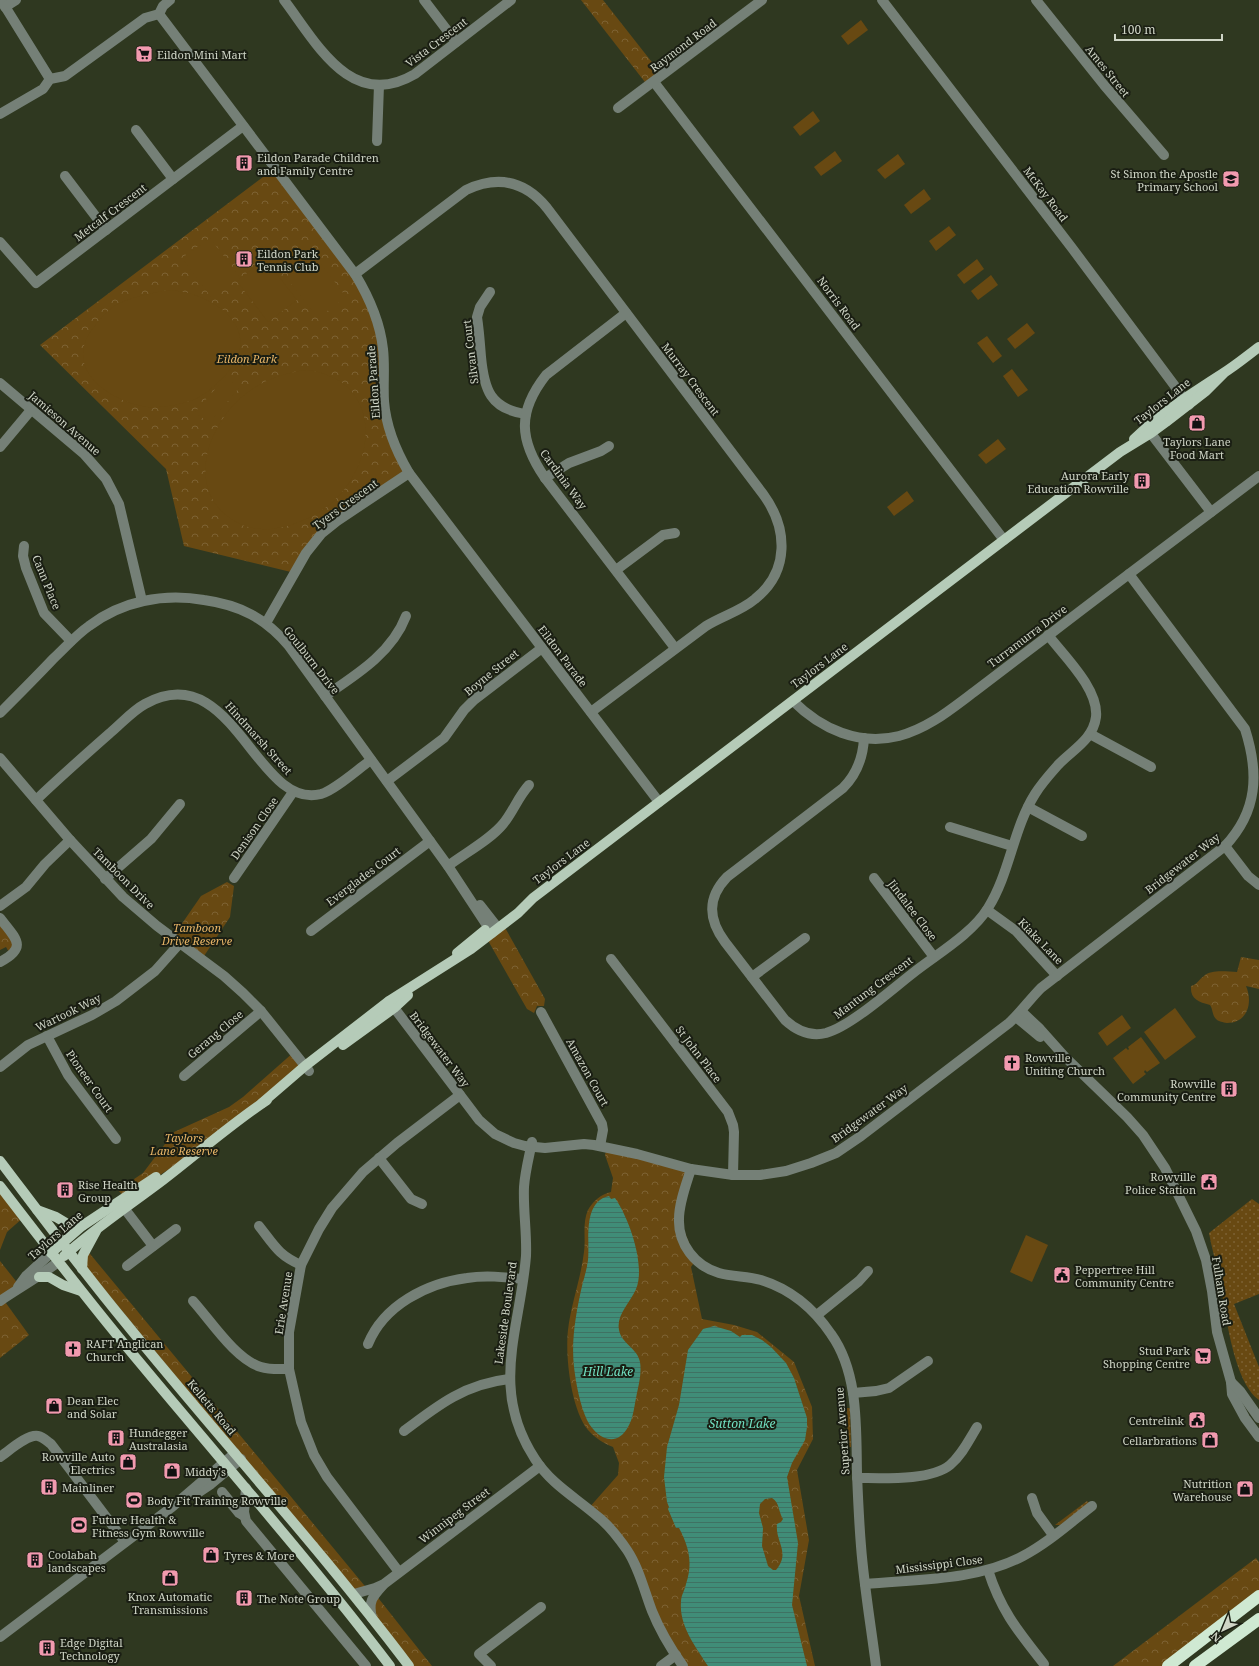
<svg xmlns="http://www.w3.org/2000/svg" width="1259" height="1666" font-family="'Noto Serif',serif">
	<style>
		.grass { fill: url(#grass-dots) }
		.park { fill: url(#park-crowns) }
		.pitch { fill: #684912 }
		.water { fill: url(#water-rules); fill-rule: evenodd }
		.lines { fill: none; stroke-linecap: round; stroke-linejoin: round }
		.minor { stroke: #758077; stroke-width: 10 }
		.major { stroke: #b5cbb8; stroke-width: 10 }
		.highway { stroke: #cfe9d2; stroke-width: 12 }
		.labels { text-anchor: middle; dominant-baseline: central; stroke-width: 4; stroke-linejoin: round; paint-order: stroke }
		.street-label { font-size: 11px; fill: #cfd5c6; stroke: #1a1e13 }
		.poi-label { font-size: 11px; fill: #cfd5c6; stroke: #1a1e13; text-anchor: start }
		.park-label { font-size: 11px; font-style: italic; fill: #e9b668; stroke: #1a1e13 }
		.water-label { font-size: 12px; font-style: italic; fill: #71e1c2; stroke: #1a1e13 }
	</style>
	<defs>
		<pattern id="grass-dots" width="8" height="8" patternUnits="userSpaceOnUse"><rect width="8" height="8" fill="#684912"/><path d="M2 2h.1M6 6h.1" fill="none" stroke="#7d6233" stroke-width="1.8" stroke-linecap="round"/></pattern>
		<pattern id="park-crowns" width="20" height="18" patternUnits="userSpaceOnUse"><rect width="20" height="18" fill="#684912"/><path d="M2 6a3 3 0 1 1 6 0M12 15a3 3 0 1 1 6 0" fill="none" stroke="#7d6233"/></pattern>
		<pattern id="water-rules" width="6" height="5" patternUnits="userSpaceOnUse"><rect width="6" height="5" fill="#408d78"/><path d="M0 2.5h6" fill="none" stroke="#3f7263"/></pattern>
	</defs>
	<rect width="100%" height="100%" fill="#2f3820"/>
	<g class="grass">
		<path d="M1252 1199 1259 1204V1294L1234 1304 1259 1367V1400C1233 1381 1226 1313 1220 1282 1217 1265 1212 1250 1209 1233Z"/>
		<polygon points="847,1408 850,1408 851,1447 848,1447"/>
		<polygon points="1087,1501 1089,1503 1060,1525 1055,1525"/>
	</g>
	<g class="park">
		<polygon points="581,0 603,0 662,75 648,86"/>
		<polygon points="275,168 355,274 376,317 384,400 409,473 337,521 295,573 184,546 166,469 40,345"/>
		<polygon points="227,882 234,886 230,917 202,959 172,938 201,896"/>
		<polygon points="0,923 14,942 10,954 6,947 0,950"/>
		<polygon points="503,924 545,999 544,1006 537,1006 534,1013 527,1009 486,937"/>
		<path d="M1241 957 1259 960V989L1246 986C1253 1002 1248 1023 1227 1023 1223 1022 1219 1022 1216 1019 1212 1015 1213 1009 1210 1005 1198 1002 1190 999 1191 986 1198 984 1198 980 1204 976 1212 969 1227 972 1237 972Z"/>
		<polygon points="294,1052 305,1066 197,1152 124,1197 118,1190 143,1173 174,1132 229,1107 243,1097"/>
		<path d="M607 1147 691 1169 679 1218 696 1260 691 1267 702 1319 734 1325 757 1332 794 1362 812 1407 813 1439 797 1470 809 1540 799 1596 815 1666H683L676 1655 636 1565 588 1509 618 1475 619 1463 613 1447C603 1443 595 1438 588 1430 571 1409 565 1356 568 1330 571 1304 581 1278 584 1252 586 1239 582 1223 588 1210 593 1201 601 1194 611 1192L613 1178 605 1155Z"/>
		<polygon points="0,1186 24,1217 7,1232 0,1250"/>
		<polygon points="86,1249 364,1585 370,1590 354,1594 82,1262"/>
		<polygon points="0,1261 19,1285 3,1299 29,1335 0,1358"/>
		<polygon points="1256,1558 1259,1562 1259,1597 1167,1666 1113,1666"/>
		<polygon points="375,1594 379,1599 432,1666 409,1666 372,1618"/>
	</g>
	<g class="pitch">
		<polygon points="861,20 868,30 848,45 841,36"/>
		<polygon points="813,111 820,121 800,136 793,127"/>
		<polygon points="835,151 842,161 821,176 814,167"/>
		<polygon points="898,154 905,164 885,179 877,170"/>
		<polygon points="924,189 931,199 911,214 904,205"/>
		<polygon points="949,226 956,235 936,251 929,241"/>
		<polygon points="210,238 239,276 211,297 182,258"/>
		<polygon points="315,256 346,297 318,318 286,277"/>
		<polygon points="265,259 297,300 268,322 237,281"/>
		<polygon points="977,259 984,269 964,284 957,275"/>
		<polygon points="991,275 998,285 978,300 971,291"/>
		<path d="M168 290C209 291 266 327 228 372 219 382 205 396 193 400 179 405 162 408 148 407 109 402 61 368 94 327 99 320 106 312 113 307 126 298 151 293 168 290Z"/>
		<polygon points="1027,323 1035,333 1015,349 1007,339"/>
		<polygon points="987,336 1002,356 993,363 977,343"/>
		<polygon points="1012,369 1028,390 1018,397 1003,376"/>
		<path d="M306 370C373 377 381 445 343 491 329 508 312 518 291 525 269 531 249 532 230 518 186 488 208 425 243 396 261 381 283 373 306 370Z"/>
		<polygon points="226,377 239,388 209,423 195,412"/>
		<polygon points="998,439 1006,449 986,464 978,455"/>
		<polygon points="907,491 914,501 894,516 887,507"/>
		<polygon points="1175,1008 1196,1037 1165,1060 1144,1032"/>
		<polygon points="1122,1015 1131,1028 1107,1046 1098,1033"/>
		<polygon points="1141,1037 1160,1063 1147,1072 1145,1070 1144,1072 1146,1074 1133,1084 1113,1058 1126,1048 1128,1050 1129,1049 1128,1047"/>
		<polygon points="1026,1235 1048,1245 1032,1282 1010,1272"/>
	</g>
	<g class="water">
		<path d="M609 1196 611 1199 615 1198C629 1218 646 1266 636 1289 630 1303 616 1315 619 1330 621 1343 638 1349 640 1362 642 1374 638 1387 636 1398 634 1408 633 1419 628 1427 616 1449 596 1438 587 1420 580 1405 576 1384 574 1367 571 1340 576 1313 582 1286 584 1278 587 1269 588 1260 590 1241 582 1202 609 1196Z"/>
		<path d="M714 1326 731 1331 740 1337 742 1335H752L762 1340 771 1347 786 1363 794 1378 807 1418V1427L805 1440 792 1463 787 1477 798 1543 792 1605 807 1666H708C696 1647 679 1626 681 1602 681 1595 685 1590 686 1584 693 1563 689 1547 679 1528H676L668 1509 669 1507 667 1502 664 1477 667 1447 679 1405 688 1350 703 1329ZM772 1498C780 1503 778 1511 783 1519L781 1522 777 1524C775 1542 791 1552 776 1570H773L768 1566 762 1546 763 1528 759 1513 760 1504 765 1499Z"/>
	</g>
	<g class="lines">
		<g class="minor">
			<polyline points="1,0 50,79"/>
			<path d="M284 0C316 42 351 112 415 74L511 0"/>
			<polyline points="424,0 456,42"/>
			<polyline points="882,0 1072,248 1189,405"/>
			<polyline points="1036,0 1104,85 1164,155"/>
			<polyline points="5,7 16,0"/>
			<path d="M159 14 355 274C369 297 380 321 383 349 385 366 383 384 384 401 386 427 396 451 409 473L659 802"/>
			<polyline points="654,82 1004,540"/>
			<polyline points="618,108 762,0"/>
			<polyline points="0,114 43,89 50,79 65,76 145,18 159,14 163,6 170,0"/>
			<polyline points="136,130 173,179"/>
			<polyline points="377,141 379,85"/>
			<polyline points="65,176 106,230"/>
			<polyline points="0,242 36,283 243,126"/>
			<path d="M355 274 466 190C498 175 525 181 547 208L763 494C788 528 790 571 755 599 741 611 722 616 706 626L591 712"/>
			<path d="M490 292 480 307 477 317C479 330 480 344 481 357 484 389 490 409 526 414"/>
			<path d="M626 313 546 375C517 412 519 440 545 478L675 648"/>
			<polyline points="0,383 84,454 106,479 119,504 142,601"/>
			<polyline points="1146,427 1211,512"/>
			<polyline points="0,447 31,410"/>
			<polyline points="545,478 569,463 601,451 609,446"/>
			<polyline points="24,546 23,556 26,568 44,613 71,641"/>
			<polyline points="616,570 663,535 675,533"/>
			<polyline points="266,623 306,553 322,533 337,521 409,473"/>
			<path d="M325 696C356 675 392 653 406 616"/>
			<path d="M793 701C821 729 859 746 899 736 929 728 951 709 974 692 999 673 1024 654 1049 635 1119 581 1189 529 1259 476"/>
			<path d="M0 713C18 695 36 677 53 659 65 648 76 635 89 626 122 601 163 593 204 600 240 605 265 618 289 646L448 866 492 933"/>
			<polyline points="1090,734 1151,767"/>
			<path d="M864 738C863 758 857 774 843 788L727 877C707 898 708 919 725 942L785 1020C797 1031 810 1037 826 1033 851 1026 891 990 913 973 937 954 972 934 988 908 1010 873 1013 829 1035 794 1041 784 1050 774 1058 765 1072 750 1093 740 1096 717 1099 689 1064 656 1048 635"/>
			<polyline points="0,758 70,840 123,897 157,926 224,976 243,993 261,1011 309,1071"/>
			<polyline points="387,781 444,738 464,710 474,700 542,648"/>
			<path d="M36 800C60 777 85 755 110 733 121 724 132 711 145 704 233 655 256 811 321 794 335 790 358 769 371 760"/>
			<polyline points="1028,807 1082,836"/>
			<polyline points="950,827 1012,846"/>
			<polyline points="1225,846 1248,876 1259,885"/>
			<path d="M448 866C465 853 490 840 503 824 513 812 518 797 529 785"/>
			<polyline points="234,878 293,792"/>
			<polyline points="874,878 934,957"/>
			<polyline points="105,879 151,839 180,804"/>
			<polyline points="480,905 498,928"/>
			<polyline points="0,906 26,887 45,864 70,840"/>
			<polyline points="987,910 1016,931 1057,976"/>
			<path d="M0 918C15 938 29 947 0 962"/>
			<polyline points="311,931 430,841"/>
			<polyline points="611,959 728,1112 733,1125 734,1132 733,1175"/>
			<polyline points="752,977 805,938"/>
			<path d="M389 1001 479 1120 495 1134 514 1143 525 1146 545 1148 584 1144 594 1145 637 1154 691 1169 733 1175H760L786 1171 811 1163 836 1153 861 1136 1009 1023C1021 1012 1030 999 1041 988L1225 846C1258 811 1259 773 1245 729L1129 574"/>
			<polyline points="541,1012 602,1124 603,1130 600,1146"/>
			<polyline points="1022,1012 1040,1029 1065,1057 1127,1117 1143,1135 1165,1168 1196,1231 1206,1260 1212,1291 1217,1332 1231,1382 1232,1394 1245,1418 1259,1437"/>
			<polyline points="1016,1017 1040,1037"/>
			<polyline points="47,1036 68,1075 116,1139"/>
			<polyline points="0,1067 28,1045 92,1015 116,1001 155,971 180,943"/>
			<polyline points="184,1076 261,1011"/>
			<path d="M532 1142C529 1157 525 1172 524 1187 523 1210 527 1233 526 1256 520 1330 489 1389 535 1459 551 1484 575 1497 597 1516 609 1525 618 1537 627 1550 639 1568 644 1590 652 1611 660 1631 671 1649 683 1666"/>
			<polyline points="379,1158 411,1199 422,1204"/>
			<path d="M691 1169C686 1185 679 1203 679 1219 678 1244 695 1266 719 1273 733 1277 747 1276 761 1280 790 1289 814 1309 831 1334 859 1373 856 1428 857 1474 858 1498 859 1522 861 1546 864 1586 871 1626 876 1666"/>
			<polyline points="124,1208 153,1246"/>
			<path d="M259 1226C274 1245 278 1255 301 1265"/>
			<polyline points="127,1266 176,1229"/>
			<polyline points="18,1287 26,1276 51,1253"/>
			<path d="M0 1301C19 1288 39 1277 58 1262"/>
			<path d="M193 1301C211 1321 236 1360 261 1367 270 1370 280 1369 289 1369"/>
			<polyline points="817,1315 859,1281 868,1271"/>
			<path d="M368 1344C384 1305 427 1283 467 1278 485 1275 504 1277 522 1279"/>
			<polyline points="1231,1382 1240,1391 1259,1418"/>
			<polyline points="853,1393 876,1391 889,1388 928,1361"/>
			<path d="M404 1431C438 1405 465 1384 509 1379"/>
			<path d="M0 1457C9 1451 27 1434 38 1436 43 1437 47 1441 51 1444L125 1542"/>
			<path d="M857 1478C882 1478 931 1481 950 1465 962 1455 969 1440 977 1427"/>
			<polyline points="246,1488 244,1512 246,1521 366,1666"/>
			<polyline points="222,1492 239,1513 244,1516"/>
			<polyline points="193,1496 211,1484 241,1459"/>
			<polyline points="1032,1498 1037,1513 1053,1535"/>
			<path d="M988 1570C1001 1611 1018 1631 1044 1664"/>
			<polyline points="399,1572 327,1477 314,1455 301,1422 289,1369 289,1332 301,1265 319,1229 332,1208 363,1172 397,1143 460,1095"/>
			<path d="M865 1584C917 1579 976 1581 1023 1556 1048 1543 1070 1523 1092 1506"/>
			<polyline points="354,1594 375,1588 384,1584 540,1466"/>
			<path d="M372 1618C368 1602 372 1597 383 1585"/>
			<polyline points="0,1637 172,1507 235,1453"/>
			<polyline points="491,1666 479,1654 541,1607"/>
			<polyline points="661,1666 676,1655"/>
		</g>
		<g class="major">
			<path d="M1134 439C1161 413 1191 394 1222 374 1235 366 1247 356 1259 347"/>
			<polyline points="457,953 485,930"/>
			<polyline points="343,1045 394,1008 408,995"/>
			<polyline points="262,1103 305,1066 389,1001 471,949 518,913 533,898 1004,540 1120,452 1151,433 1166,422 1206,391 1223,374"/>
			<path d="M0 1161C41 1215 81 1269 124 1321 218 1437 319 1547 409 1666"/>
			<path d="M0 1186C46 1246 92 1306 141 1364 224 1464 311 1562 390 1666"/>
			<polyline points="37,1210 56,1217 71,1226 82,1226"/>
			<polyline points="51,1253 82,1226 156,1177"/>
			<path d="M64 1256C95 1228 130 1205 163 1180 198 1153 231 1124 267 1100"/>
			<polyline points="82,1269 83,1255 96,1231"/>
			<polyline points="39,1277 49,1277 63,1285 81,1291"/>
		</g>
		<g class="highway">
			<polyline points="1168,1666 1259,1596"/>
			<polyline points="1195,1666 1259,1619"/>
		</g>
	</g>
	<defs>
		<g id="supermarket-square" transform="scale(0.9)"><rect x="-9" y="-9" width="18" height="18" rx="4" fill="#f29aaf" stroke="#1a1e13"/><path d="M-6-5.5h2.5l.6 2H6L4.5 2H-2.5L-4.4-4H-6ZM-1.5 3.2a1.3 1.3 0 1 0 .1 0ZM3 3.2a1.3 1.3 0 1 0 .1 0Z" fill="#111"/></g>
		<g id="building-square" transform="scale(0.9)"><rect x="-9" y="-9" width="18" height="18" rx="4" fill="#f29aaf" stroke="#1a1e13"/><path d="M-4-6H4V6H1V3H-1V6H-4ZM-2.5-4.3h1.7v1.8h-1.7ZM.8-4.3h1.7v1.8H.8ZM-2.5-1h1.7V.8h-1.7ZM.8-1h1.7V.8H.8Z" fill="#111"/></g>
		<g id="school-square" transform="scale(0.9)"><rect x="-9" y="-9" width="18" height="18" rx="4" fill="#f29aaf" stroke="#1a1e13"/><path d="M0-5L7-2L0 1L-7-2ZM-4 1L0 2.5L4 1V4Q0 6-4 4Z" fill="#111"/></g>
		<g id="shop-square" transform="scale(0.9)"><rect x="-9" y="-9" width="18" height="18" rx="4" fill="#f29aaf" stroke="#1a1e13"/><path d="M-5-2.5h2.3a2.7 3.5 0 0 1 5.4 0H5L5.5 6h-11ZM-1.5-2.5h3a1.5 2.3 0 0 0-3 0Z" fill="#111"/></g>
		<g id="church-square" transform="scale(0.9)"><rect x="-9" y="-9" width="18" height="18" rx="4" fill="#f29aaf" stroke="#1a1e13"/><path d="M-1.2-6h2.4v3.5h3.3v2.4h-3.3V6h-2.4V-.1h-3.3v-2.4h3.3Z" fill="#111"/></g>
		<g id="civic-square" transform="scale(0.9)"><rect x="-9" y="-9" width="18" height="18" rx="4" fill="#f29aaf" stroke="#1a1e13"/><path d="M-.6-6.5H3V-4.5H.6V-3L4-1V1h2V6H-6V1h2V-1L-.6-3ZM-1.2 2.5V6h2.4V2.5Z" fill="#111"/></g>
		<g id="stadium-square" transform="scale(0.9)"><rect x="-9" y="-9" width="18" height="18" rx="4" fill="#f29aaf" stroke="#1a1e13"/><path d="M0-5a6.5 5 0 1 0 0 10a6.5 5 0 1 0 0-10ZM-3.5-1.8h7v3.6h-7Z" fill="#111"/></g>
	</defs>
	<g fill-rule="evenodd">
		<use href="#supermarket-square" x="144" y="54"/>
		<use href="#building-square" x="244" y="163"/>
		<use href="#school-square" x="1231" y="179"/>
		<use href="#building-square" x="244" y="259"/>
		<use href="#shop-square" x="1197" y="423"/>
		<use href="#building-square" x="1142" y="481"/>
		<use href="#church-square" x="1012" y="1063"/>
		<use href="#building-square" x="1229" y="1089"/>
		<use href="#civic-square" x="1209" y="1182"/>
		<use href="#building-square" x="65" y="1190"/>
		<use href="#civic-square" x="1062" y="1275"/>
		<use href="#church-square" x="73" y="1349"/>
		<use href="#supermarket-square" x="1203" y="1356"/>
		<use href="#shop-square" x="54" y="1406"/>
		<use href="#civic-square" x="1197" y="1420"/>
		<use href="#building-square" x="116" y="1438"/>
		<use href="#shop-square" x="1210" y="1440"/>
		<use href="#shop-square" x="128" y="1462"/>
		<use href="#shop-square" x="172" y="1471"/>
		<use href="#building-square" x="49" y="1487"/>
		<use href="#shop-square" x="1245" y="1489"/>
		<use href="#stadium-square" x="134" y="1500"/>
		<use href="#stadium-square" x="79" y="1525"/>
		<use href="#shop-square" x="211" y="1555"/>
		<use href="#building-square" x="35" y="1560"/>
		<use href="#shop-square" x="170" y="1578"/>
		<use href="#building-square" x="244" y="1598"/>
		<use href="#building-square" x="47" y="1648"/>
	</g>
	<g class="labels">
		<g class="street-label">
			<text transform="translate(436 42) rotate(-37)">Vista Crescent</text>
			<text transform="translate(683 45) rotate(-37)">Raymond Road</text>
			<text transform="translate(1108 71) rotate(51)">Ames Street</text>
			<text transform="translate(1046 194) rotate(53)">McKay Road</text>
			<text transform="translate(110 212) rotate(-37)">Metcalf Crescent</text>
			<text transform="translate(839 303) rotate(53)">Norris Road</text>
			<text transform="translate(470 352) rotate(-97)">Silvan Court</text>
			<text transform="translate(691 379) rotate(53)">Murray Crescent</text>
			<text transform="translate(373 382) rotate(-94)">Eildon Parade</text>
			<text transform="translate(1162 401) rotate(-38)">Taylors Lane</text>
			<text transform="translate(65 423) rotate(41)">Jamieson Avenue</text>
			<text transform="translate(564 479) rotate(54)">Cardinia Way</text>
			<text transform="translate(345 504) rotate(-36)">Tyers Crescent</text>
			<text transform="translate(47 582) rotate(68)">Cann Place</text>
			<text transform="translate(1027 636) rotate(-37)">Turramurra Drive</text>
			<text transform="translate(563 656) rotate(53)">Eildon Parade</text>
			<text transform="translate(312 660) rotate(52)">Goulburn Drive</text>
			<text transform="translate(819 665) rotate(-37)">Taylors Lane</text>
			<text transform="translate(491 672) rotate(-39)">Boyne Street</text>
			<text transform="translate(259 738) rotate(48)">Hindmarsh Street</text>
			<text transform="translate(254 828) rotate(-55)">Denison Close</text>
			<text transform="translate(561 861) rotate(-37)">Taylors Lane</text>
			<text transform="translate(1182 863) rotate(-38)">Bridgewater Way</text>
			<text transform="translate(363 876) rotate(-37)">Everglades Court</text>
			<text transform="translate(124 878) rotate(45)">Tamboon Drive</text>
			<text transform="translate(913 910) rotate(53)">Jindalee Close</text>
			<text transform="translate(1041 941) rotate(46)">Kiaka Lane</text>
			<text transform="translate(873 987) rotate(-37)">Mantung Crescent</text>
			<text transform="translate(68 1012) rotate(-26)">Wartook Way</text>
			<text transform="translate(215 1034) rotate(-40)">Gerang Close</text>
			<text transform="translate(440 1049) rotate(53)">Bridgewater Way</text>
			<text transform="translate(699 1054) rotate(53)">St John Place</text>
			<text transform="translate(588 1072) rotate(61)">Amazon Court</text>
			<text transform="translate(90 1081) rotate(55)">Pioneer Court</text>
			<text transform="translate(869 1113) rotate(-36)">Bridgewater Way</text>
			<text transform="translate(55 1235) rotate(-41)">Taylors Lane</text>
			<text transform="translate(1222 1291) rotate(81)">Fulham Road</text>
			<text transform="translate(283 1303) rotate(-81)">Erie Avenue</text>
			<text transform="translate(505 1313) rotate(-82)">Lakeside Boulevard</text>
			<text transform="translate(212 1407) rotate(50)">Kelletts Road</text>
			<text transform="translate(842 1431) rotate(-94)">Superior Avenue</text>
			<text transform="translate(454 1515) rotate(-37)">Winnipeg Street</text>
			<text transform="translate(939 1564) rotate(-7)">Mississippi Close</text>
		</g>
		<g class="poi-label">
			<text x="157" y="54">Eildon Mini Mart</text>
			<text x="257" y="157">Eildon Parade Children<tspan x="257" dy="13">and Family Centre</tspan></text>
			<text x="1218" y="173" text-anchor="end">St Simon the Apostle<tspan x="1218" dy="13">Primary School</tspan></text>
			<text x="257" y="253">Eildon Park<tspan x="257" dy="13">Tennis Club</tspan></text>
			<text x="1197" y="441" text-anchor="middle">Taylors Lane<tspan x="1197" dy="13">Food Mart</tspan></text>
			<text x="1129" y="475" text-anchor="end">Aurora Early<tspan x="1129" dy="13">Education Rowville</tspan></text>
			<text x="1025" y="1057">Rowville<tspan x="1025" dy="13">Uniting Church</tspan></text>
			<text x="1216" y="1083" text-anchor="end">Rowville<tspan x="1216" dy="13">Community Centre</tspan></text>
			<text x="1196" y="1176" text-anchor="end">Rowville<tspan x="1196" dy="13">Police Station</tspan></text>
			<text x="78" y="1184">Rise Health<tspan x="78" dy="13">Group</tspan></text>
			<text x="1075" y="1269">Peppertree Hill<tspan x="1075" dy="13">Community Centre</tspan></text>
			<text x="86" y="1343">RAFT Anglican<tspan x="86" dy="13">Church</tspan></text>
			<text x="1190" y="1350" text-anchor="end">Stud Park<tspan x="1190" dy="13">Shopping Centre</tspan></text>
			<text x="67" y="1400">Dean Elec<tspan x="67" dy="13">and Solar</tspan></text>
			<text x="1184" y="1420" text-anchor="end">Centrelink</text>
			<text x="129" y="1432">Hundegger<tspan x="129" dy="13">Australasia</tspan></text>
			<text x="1197" y="1440" text-anchor="end">Cellarbrations</text>
			<text x="115" y="1456" text-anchor="end">Rowville Auto<tspan x="115" dy="13">Electrics</tspan></text>
			<text x="185" y="1471">Middy's</text>
			<text x="1232" y="1483" text-anchor="end">Nutrition<tspan x="1232" dy="13">Warehouse</tspan></text>
			<text x="62" y="1487">Mainliner</text>
			<text x="147" y="1500">Body Fit Training Rowville</text>
			<text x="92" y="1519">Future Health &amp;<tspan x="92" dy="13">Fitness Gym Rowville</tspan></text>
			<text x="48" y="1554">Coolabah<tspan x="48" dy="13">landscapes</tspan></text>
			<text x="224" y="1555">Tyres &amp; More</text>
			<text x="170" y="1596" text-anchor="middle">Knox Automatic<tspan x="170" dy="13">Transmissions</tspan></text>
			<text x="257" y="1598">The Note Group</text>
			<text x="60" y="1642">Edge Digital<tspan x="60" dy="13">Technology</tspan></text>
		</g>
		<g class="park-label">
			<text x="247" y="358">Eildon Park</text>
			<text x="197" y="927">Tamboon<tspan x="197" dy="13">Drive Reserve</tspan></text>
			<text x="184" y="1137">Taylors<tspan x="184" dy="13">Lane Reserve</tspan></text>
		</g>
		<g class="water-label">
			<text x="608" y="1371">Hill Lake</text>
			<text x="742" y="1423">Sutton Lake</text>
		</g>
	</g>
	<g transform="translate(1223 1630) rotate(224)" stroke="#1a1e13" stroke-width="3" paint-order="stroke">
	<path d="M0-3L7 15L0 10L-7 15Z" fill="#cfd5c6"/>
	<text y="-6" font-size="11" font-weight="bold" text-anchor="middle" fill="#cfd5c6">N</text>
	</g>
	<path d="M1115 34v6h107v-6" fill="none" stroke="#cfd5c6" stroke-width="2"/>
	<text x="1121" y="34" font-size="12" fill="#cfd5c6" stroke="#1a1e13" stroke-width="3" paint-order="stroke">100 m</text>
</svg>
